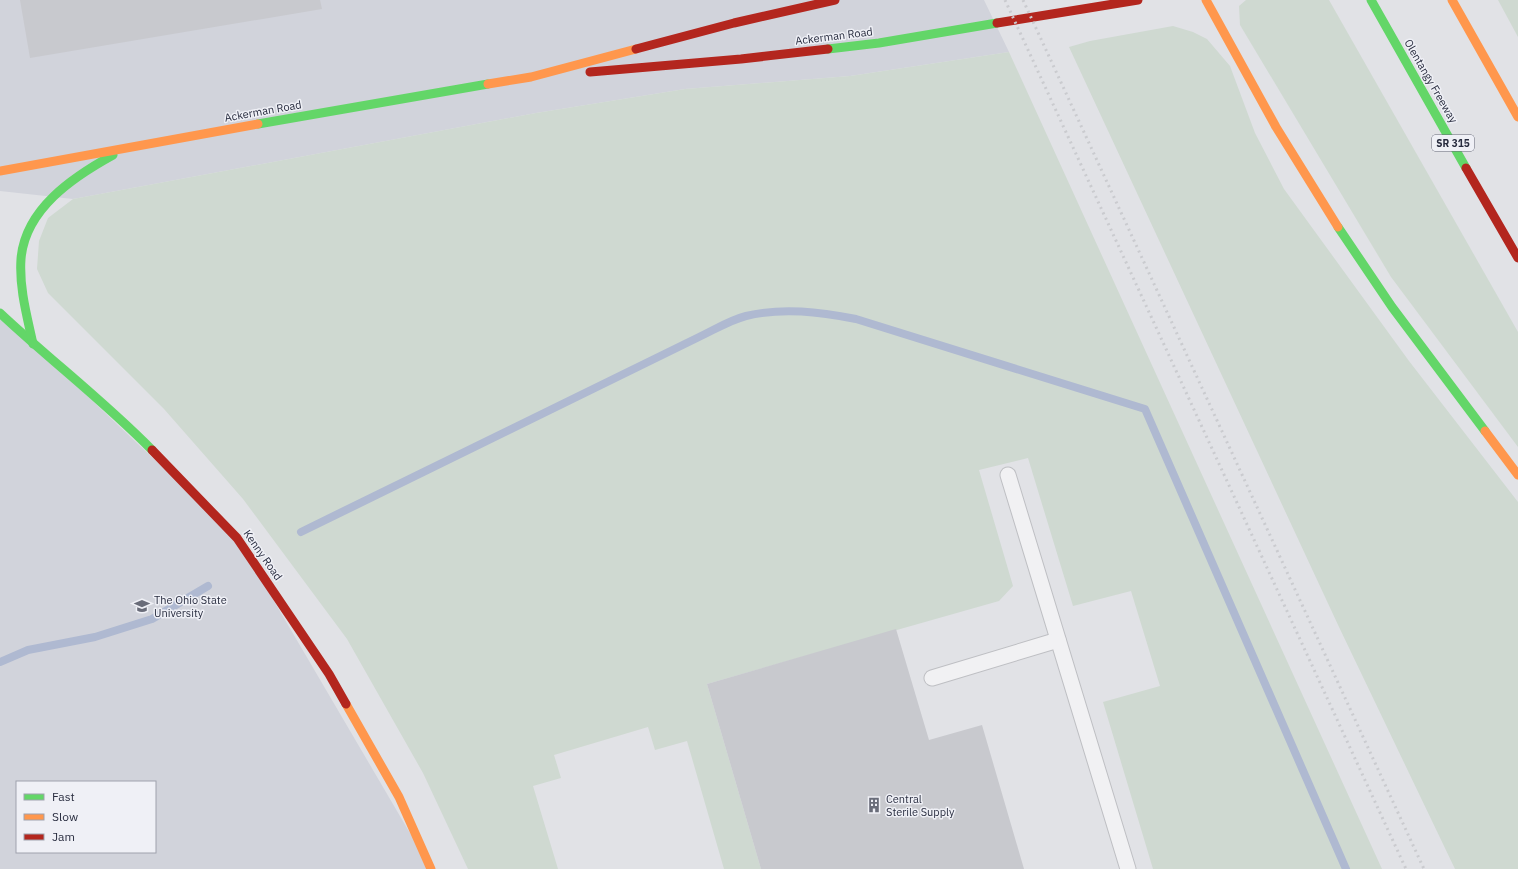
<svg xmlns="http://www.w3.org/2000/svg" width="1518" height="869" font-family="'IBM Plex Sans',sans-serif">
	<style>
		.built { fill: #d1d3db; fill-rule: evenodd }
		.green { fill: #cfd9d1 }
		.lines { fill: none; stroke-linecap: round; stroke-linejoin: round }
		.stream { stroke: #afb9d1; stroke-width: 8 }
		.building { fill: #c8c9ce }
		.lane-casing { stroke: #bebfc3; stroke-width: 17 }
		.lane { stroke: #f1f1f3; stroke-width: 15 }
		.fast { stroke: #63d668; stroke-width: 9 }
		.slow { stroke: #ff974d; stroke-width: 9 }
		.jam { stroke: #b3261e; stroke-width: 9 }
		.rail { stroke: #cacbcf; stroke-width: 3; stroke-dasharray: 2 4; stroke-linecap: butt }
		.labels { text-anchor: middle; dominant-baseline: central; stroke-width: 3; stroke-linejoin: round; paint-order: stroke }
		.shield { fill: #eff0f6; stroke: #646776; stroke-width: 1 }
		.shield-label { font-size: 10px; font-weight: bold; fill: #282c3f }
		.street-label { font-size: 11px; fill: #282c3f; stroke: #eff0f6 }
		.poi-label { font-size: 11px; fill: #282c3f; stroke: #eff0f6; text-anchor: start }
	</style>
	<rect width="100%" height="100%" fill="#e1e2e6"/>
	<g class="built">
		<polygon points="0,0 984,0 1009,52 850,76 685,89 536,113 73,199 0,191"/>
		<path d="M0 313 237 538 431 869H0ZM17 782H155V852H17Z"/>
	</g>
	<g class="green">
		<polygon points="1246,0 1329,0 1518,332 1518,447 1391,277 1240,25 1239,6"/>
		<polygon points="1498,0 1518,0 1518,37"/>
		<polygon points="1173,26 1193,32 1207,39 1230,66 1255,133 1284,189 1409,361 1518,502 1518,869 1455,869 1339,627 1069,47 1090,41"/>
		<polygon points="1009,52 1382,869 1153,869 1103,702 1160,686 1131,591 1073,606 1028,458 979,470 1013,586 999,601 707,684 761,869 724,869 687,741 655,750 648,727 554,755 561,778 533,786 558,869 468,869 423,773 347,639 243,499 164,409 48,293 37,269 39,241 48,218 73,199 536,113 685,89 850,76"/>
	</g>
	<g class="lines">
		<g class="stream">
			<path d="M301 532 699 337C714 330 730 320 746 316 783 307 820 312 856 319L1145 409 1346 869"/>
			<polyline points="0,662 28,650 95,637 152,619 208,586"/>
		</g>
	</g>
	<g class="building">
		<polygon points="20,0 320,0 322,9 30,58"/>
		<polygon points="896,629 929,740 982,725 1024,869 761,869 707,684"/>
	</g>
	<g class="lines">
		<g class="lane-casing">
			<g id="lane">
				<polyline points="1008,475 1128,869"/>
				<polyline points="932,678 1058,640"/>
			</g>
		</g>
		<use href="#lane" class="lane"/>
		<g class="fast">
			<polyline points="1371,0 1466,168"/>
			<polyline points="828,49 879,43 997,23"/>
			<polyline points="258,124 488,84"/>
			<polyline points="1338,227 1392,307 1485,431"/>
			<path d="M0 313C50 360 104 401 152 450"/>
			<path d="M33 344C27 316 19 288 21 259 25 209 73 177 113 155"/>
		</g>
		<g class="slow">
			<polyline points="1206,0 1276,127 1338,227"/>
			<polyline points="1452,0 1518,117"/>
			<polyline points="488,84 531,77 636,49"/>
			<polyline points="0,171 258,124"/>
			<polyline points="1485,431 1518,475"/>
			<polyline points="346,704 399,797 431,869"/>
		</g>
		<g class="jam">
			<polyline points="997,23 1138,0"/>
			<polyline points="636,49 734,23 835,0"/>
			<polyline points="590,72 741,59 828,49"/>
			<polyline points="1466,168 1518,258"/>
			<polyline points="152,450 237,538 329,674 346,704"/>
		</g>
		<g class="rail">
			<polyline points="1005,0 1406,869"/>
			<polyline points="1023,0 1424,869"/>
		</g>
	</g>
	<defs>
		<g id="university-bare" transform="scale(1.2)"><path d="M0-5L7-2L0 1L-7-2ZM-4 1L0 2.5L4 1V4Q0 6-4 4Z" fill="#696c79" stroke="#eff0f6" stroke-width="2.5" paint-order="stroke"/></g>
		<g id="building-bare" transform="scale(1.2)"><path d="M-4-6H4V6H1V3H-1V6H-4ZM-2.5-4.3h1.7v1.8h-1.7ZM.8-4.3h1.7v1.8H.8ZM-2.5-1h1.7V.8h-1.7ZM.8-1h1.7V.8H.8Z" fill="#696c79" stroke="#eff0f6" stroke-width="2.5" paint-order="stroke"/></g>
	</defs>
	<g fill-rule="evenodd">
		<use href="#university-bare" x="142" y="606"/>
		<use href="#building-bare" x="874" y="805"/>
	</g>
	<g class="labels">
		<rect class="shield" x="1432" y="135" width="42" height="16" rx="3"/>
		<g class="shield-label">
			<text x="1453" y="143">SR 315</text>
		</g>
		<g class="street-label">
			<text transform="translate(834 36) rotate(-7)">Ackerman Road</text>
			<text transform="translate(1431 81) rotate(60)">Olentangy Freeway</text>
			<text transform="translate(263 111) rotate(-10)">Ackerman Road</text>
			<text transform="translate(263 555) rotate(55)">Kenny Road</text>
		</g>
		<g class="poi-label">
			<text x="154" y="600">The Ohio State<tspan x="154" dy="13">University</tspan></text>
			<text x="886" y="799">Central<tspan x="886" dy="13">Sterile Supply</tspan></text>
		</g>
	</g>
	<rect x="16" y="781" width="140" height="72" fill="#eff0f6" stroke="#9fa2ad"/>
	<rect x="24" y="794" width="20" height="6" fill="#63d668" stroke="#9fa2ad"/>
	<text x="52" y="801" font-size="12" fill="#282c3f">Fast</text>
	<rect x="24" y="814" width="20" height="6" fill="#ff974d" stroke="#9fa2ad"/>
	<text x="52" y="821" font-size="12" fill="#282c3f">Slow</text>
	<rect x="24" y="834" width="20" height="6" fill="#b3261e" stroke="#9fa2ad"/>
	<text x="52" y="841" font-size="12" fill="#282c3f">Jam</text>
</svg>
